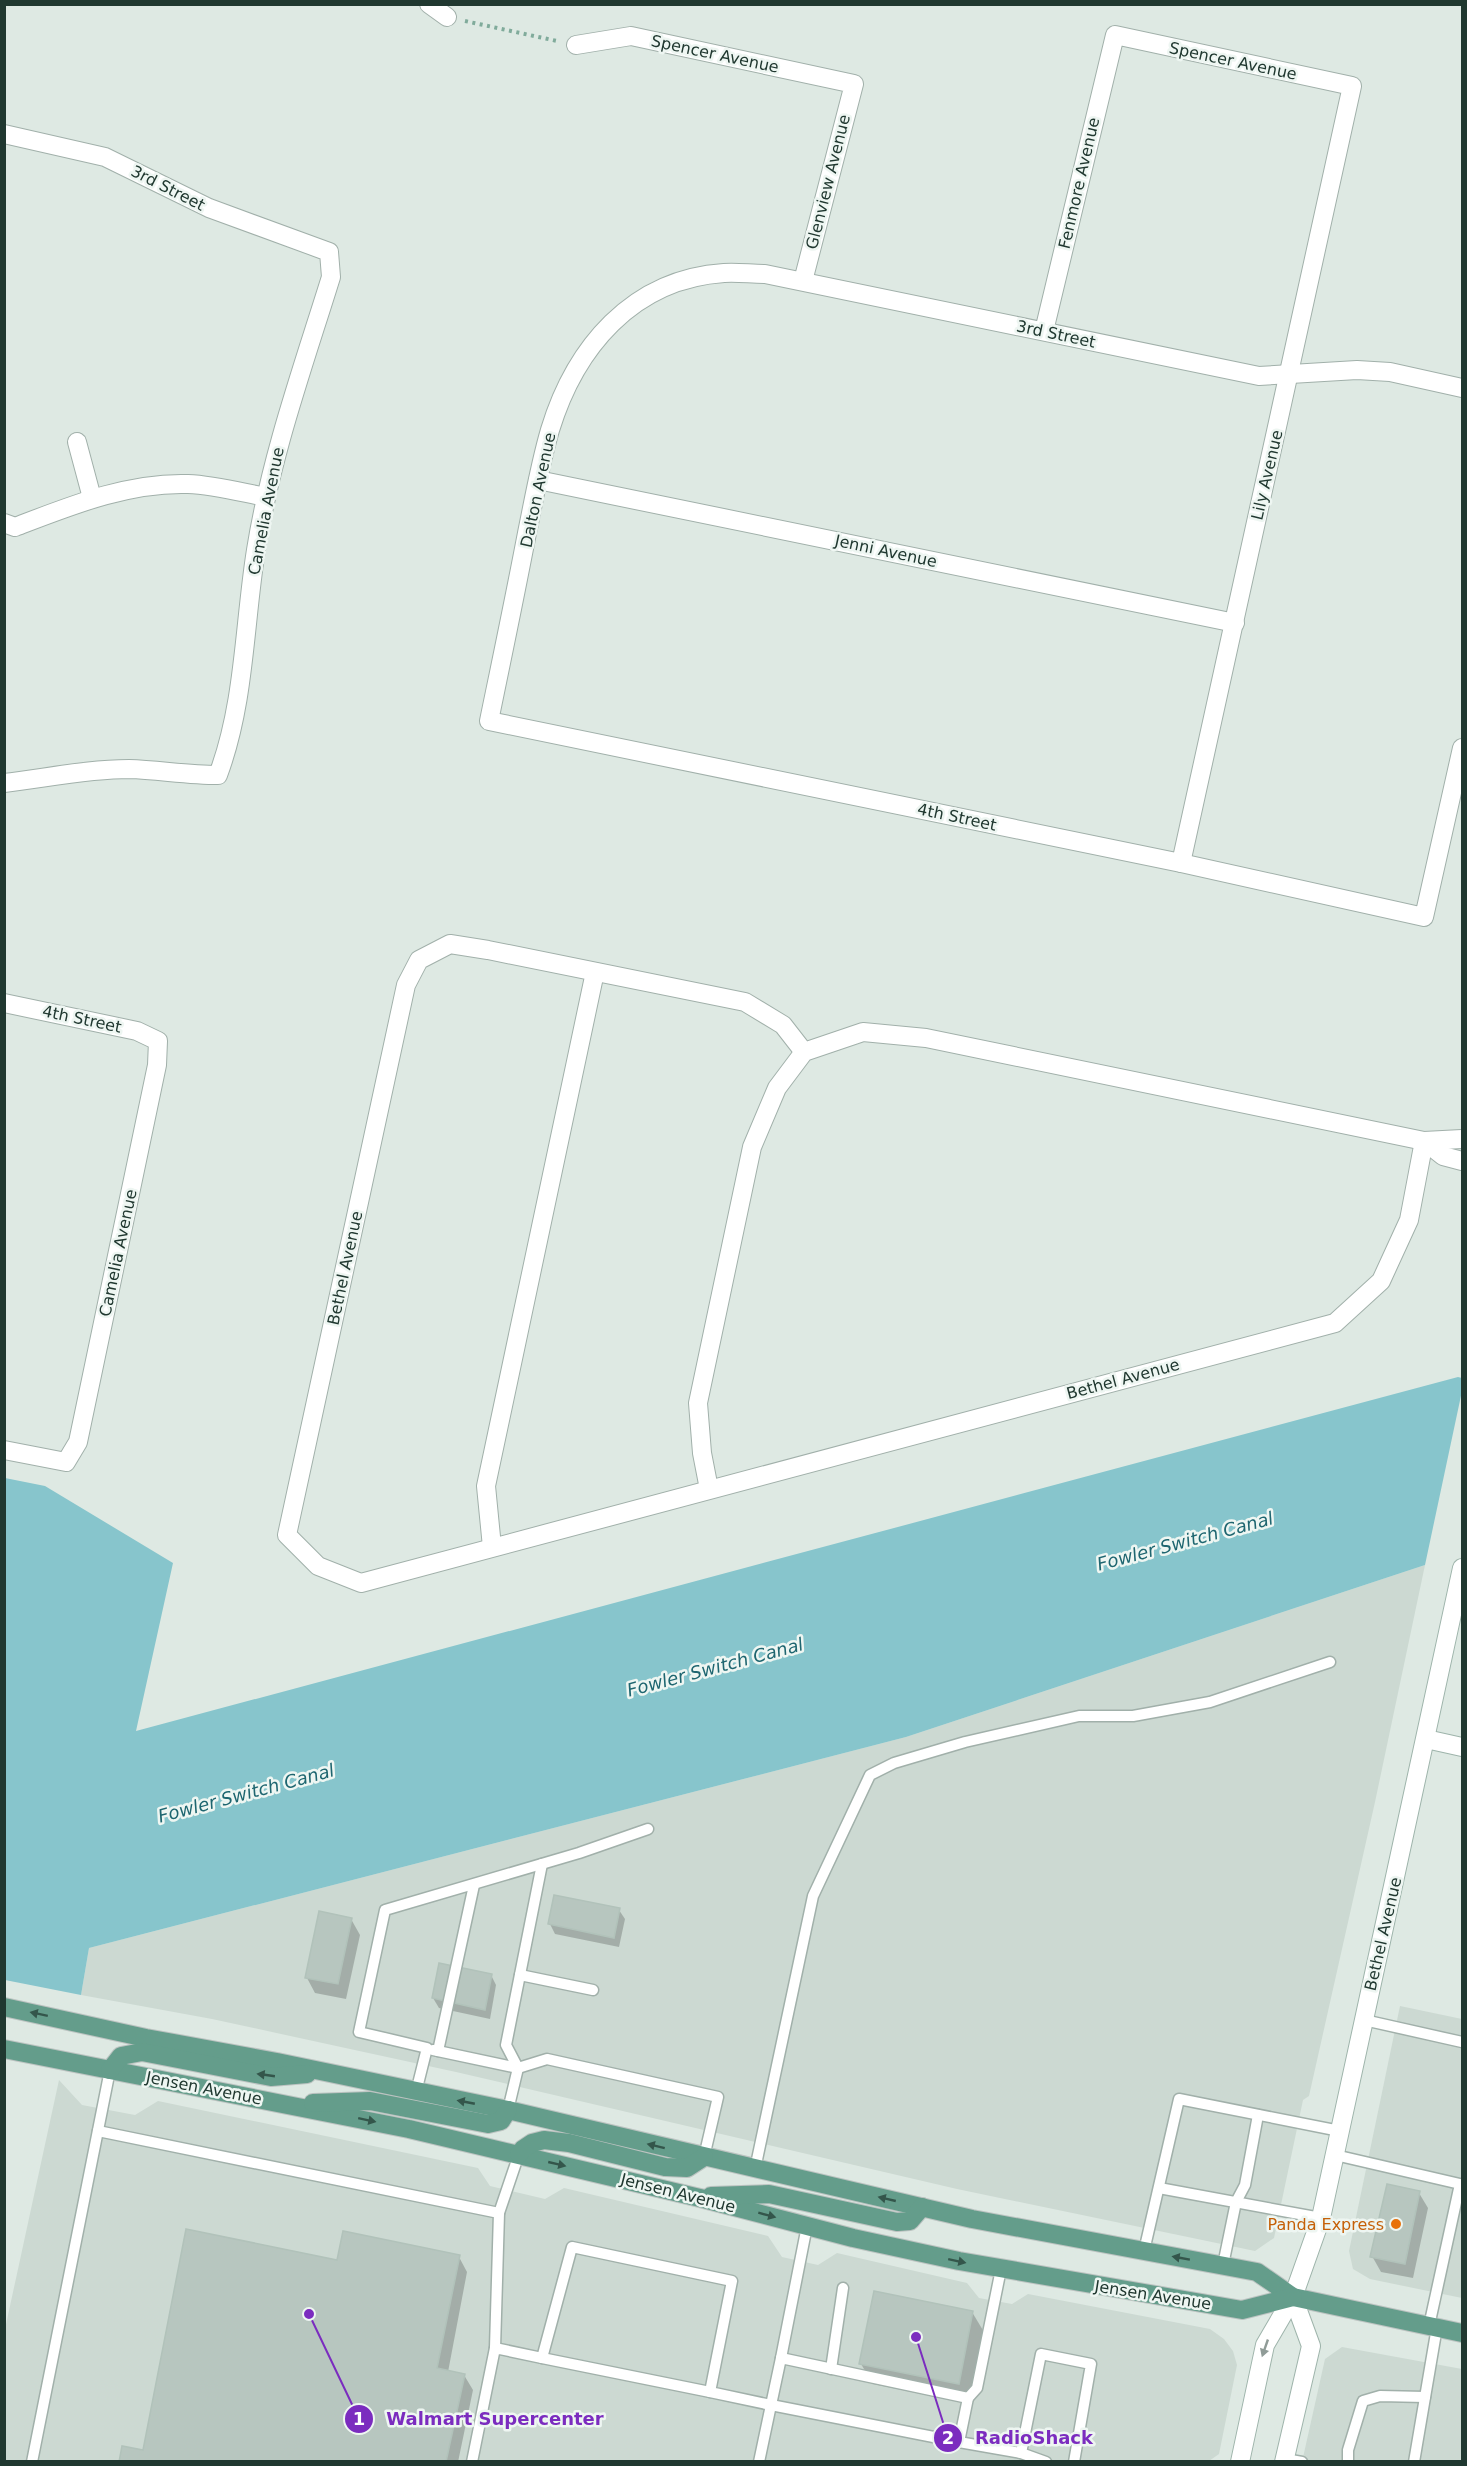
<svg xmlns="http://www.w3.org/2000/svg" width="1467" height="2466" font-family="'DejaVu Sans',sans-serif">
	<style>
		.built { fill: #ccd9d2 }
		.water { fill: #87c5cc }
		.shadow { fill: #0003 }
		.building { fill: #b7c6bf; stroke: #b1c2ba; stroke-width: 1.5 }
		.lines { fill: none; stroke-linecap: round; stroke-linejoin: round }
		.lane-casing { stroke: #a1b0aa; stroke-width: 13 }
		.street-casing { stroke: #a1b0aa; stroke-width: 20 }
		.secondary-casing { stroke: #9eb4ab; stroke-width: 20 }
		.primary-casing { stroke: #bcc3c1; stroke-width: 20 }
		.path { stroke: #80ab9b; stroke-width: 4; stroke-dasharray: 3 4.5; stroke-linecap: butt }
		.lane { stroke: #fff; stroke-width: 10 }
		.street { stroke: #fff; stroke-width: 18 }
		.secondary { stroke: #fff; stroke-width: 18 }
		.primary { stroke: #649d8b; stroke-width: 18 }
		.oneway { fill: #34564b }
		.oneway2 { fill: #909c98 }
		.food-dot { fill: #e8710a; stroke: #eef6f2; stroke-width: 2 }
		.labels { text-anchor: middle; dominant-baseline: central; stroke-width: 5; stroke-linejoin: round; paint-order: stroke }
		.street-label { font-size: 16px; fill: #203830; stroke: #eef6f2 }
		.food-label { font-size: 16px; fill: #c56008; stroke: #eef6f2; text-anchor: end }
		.water-label { font-size: 18px; font-style: italic; fill: #1e6670; stroke: #eef6f2 }
		.leader { fill: none; stroke: #7b2cbf; stroke-width: 2 }
		.callout-dot { fill: #7b2cbf; stroke: #eef6f2; stroke-width: 2 }
		.mark-label { font-size: 18px; text-anchor: middle; font-weight: bold; fill: #fff }
		.callout-label { font-size: 18px; text-anchor: middle; font-weight: bold; fill: #7b2cbf; stroke: #eef6f2; stroke-width: 5; stroke-linejoin: round; paint-order: stroke }
	</style>
	<rect width="100%" height="100%" fill="#dee9e3"/>
	<g class="built">
		<polygon points="1425,1565 1375,1802 1309,2096 1303,2100 1274,2238 1255,2251 957,2189 456,2072 212,2019 81,1995 89,1948 906,1737"/>
		<polygon points="1400,2006 1462,2019 1462,2298 1370,2279 1353,2269 1349,2251"/>
		<polygon points="59,2080 82,2105 135,2115 158,2101 478,2168 490,2186 545,2199 564,2188 768,2236 782,2257 818,2265 837,2253 967,2283 979,2298 1012,2304 1028,2294 1210,2329 1224,2339 1233,2351 1237,2365 1219,2454 1209,2461 5,2462 5,2329"/>
		<polygon points="1342,2347 1462,2369 1462,2461 1302,2462 1325,2359"/>
	</g>
	<polygon class="water" points="1458,1377 1462,1378 1462,1391 1425,1565 906,1737 89,1948 81,1995 5,1980 5,1478 45,1486 173,1563 136,1731"/>
	<g class="shadow">
		<polygon points="619,1910 625,1919 619,1947 555,1934 550,1924"/>
		<polygon points="351,1919 360,1935 346,1999 315,1993 307,1978"/>
		<polygon points="491,1975 496,1985 490,2019 439,2008 433,1998"/>
		<polygon points="1419,2193 1428,2208 1413,2278 1381,2272 1372,2256"/>
		<polygon points="459,2257 467,2272 448,2372 464,2375 473,2390 458,2462 121,2462 144,2452 339,2262"/>
		<polygon points="972,2312 984,2332 970,2404 873,2384 861,2364"/>
	</g>
	<g class="building">
		<polygon points="554,1895 620,1908 614,1938 548,1924"/>
		<polygon points="319,1911 352,1918 338,1984 305,1978"/>
		<polygon points="439,1963 492,1974 485,2010 432,1998"/>
		<polygon points="1387,2184 1420,2191 1405,2264 1370,2257"/>
		<polygon points="186,2229 337,2260 343,2231 460,2255 437,2368 465,2374 446,2462 119,2462 122,2446 143,2450"/>
		<polygon points="874,2291 973,2311 959,2384 859,2364"/>
	</g>
	<g class="lines">
		<g class="lane-casing">
			<g id="lane">
				<polyline points="542,1864 506,2045 518,2068 547,2059 718,2097 704,2157"/>
				<polyline points="520,1975 593,1990"/>
				<polyline points="1364,2020 1462,2042"/>
				<polyline points="433,2050 518,2068 508,2110"/>
				<polyline points="438,2051 474,1885"/>
				<polyline points="416,2092 427,2048 359,2032 385,1910 579,1853 648,1829"/>
				<polyline points="98,2131 499,2213 495,2348"/>
				<polyline points="1335,2155 1460,2184 1429,2326"/>
				<polyline points="755,2169 813,1896 870,1775 894,1763 965,1742 1079,1716 1133,1716 1210,1702 1330,1662"/>
				<polyline points="1159,2188 1321,2218"/>
				<polyline points="499,2213 519,2154"/>
				<polyline points="1144,2251 1179,2099 1340,2131"/>
				<polyline points="1223,2265 1236,2202 1245,2185 1258,2115"/>
				<polyline points="542,2358 710,2392"/>
				<polyline points="781,2358 807,2226"/>
				<polyline points="831,2369 843,2288"/>
				<polyline points="968,2398 977,2388 1001,2269"/>
				<polyline points="1021,2453 1046,2462"/>
				<polyline points="1285,2459 1302,2462"/>
				<polyline points="32,2462 110,2070"/>
				<polyline points="472,2462 495,2348 542,2358 572,2247 732,2281 710,2392 771,2405 781,2358 968,2398 959,2442 1021,2453 1041,2354 1091,2364 1074,2462"/>
				<polyline points="759,2462 771,2405 959,2442"/>
				<polyline points="1348,2462 1348,2450 1363,2401 1380,2396 1425,2397"/>
				<polyline points="1414,2462 1437,2327"/>
			</g>
		</g>
		<g class="street-casing">
			<g id="street">
				<polyline points="429,4 447,17"/>
				<polyline points="576,45 631,36 854,84 803,281"/>
				<path d="M4 134 105 157 209 208 329 252 331 277C303 367 271 456 256 550 244 625 245 703 218 775 188 775 159 770 129 769 88 769 46 778 4 783"/>
				<polyline points="1044,331 1115,35 1352,86 1181,863"/>
				<path d="M1462 388 1390 372 1357 370 1259 376 765 274C751 274 737 272 724 273 632 279 575 348 550 430 540 464 534 499 527 533 515 596 502 658 489 721L1181 863 1424 917 1462 748"/>
				<polyline points="77,442 92,498"/>
				<polyline points="538,480 1235,623"/>
				<path d="M4 523 15 527C70 506 128 482 188 484 214 485 240 492 266 497"/>
				<polyline points="4,1003 137,1031 158,1041 157,1065 78,1442 66,1462 4,1450"/>
				<polyline points="804,1052 783,1025 745,1002 488,950 450,944 419,960 406,985 287,1535 318,1566 361,1583 1335,1323 1381,1281 1409,1220 1424,1141"/>
				<polyline points="1424,1141 1443,1156 1462,1161"/>
				<polyline points="709,1489 702,1453 698,1403 752,1147 777,1088 804,1052 863,1032 926,1038 1424,1141 1462,1139"/>
				<polyline points="492,1547 486,1486 595,972"/>
			</g>
		</g>
		<g class="secondary-casing">
			<g id="secondary">
				<polyline points="1426,1739 1462,1747"/>
				<polyline points="1240,2462 1265,2345 1293,2297 1321,2218 1462,1568"/>
				<polyline points="1284,2462 1311,2346 1293,2297"/>
			</g>
		</g>
		<g class="primary-casing">
			<g id="primary">
				<polyline points="4,2007 146,2038 277,2062 508,2110 972,2219 1257,2272 1293,2297 1462,2333"/>
				<polyline points="4,2049 409,2129 700,2198 853,2238 959,2261 1242,2310 1293,2297"/>
				<polyline points="110,2070 121,2056 142,2052 271,2077 307,2074"/>
				<polyline points="313,2103 370,2101 488,2124 501,2121 508,2110"/>
				<polyline points="519,2154 523,2149 532,2143 544,2140 569,2143 665,2167 687,2168 704,2157"/>
				<polyline points="711,2196 769,2194 897,2222 910,2221 922,2207"/>
			</g>
		</g>
		<polyline class="path" points="465,21 557,41"/>
		<use href="#lane" class="lane"/>
		<use href="#street" class="street"/>
		<use href="#secondary" class="secondary"/>
		<use href="#primary" class="primary"/>
	</g>
	<defs><path id="oneway-solid" d="M-6-.8H1V-3.2L6.5 0L1 3.2V.8H-6Z" transform="scale(1.5)"/></defs>
	<g class="oneway">
		<use href="#oneway-solid" transform="translate(39 2014) rotate(-168)"/>
		<use href="#oneway-solid" transform="translate(266 2075) rotate(-172)"/>
		<use href="#oneway-solid" transform="translate(466 2102) rotate(-169)"/>
		<use href="#oneway-solid" transform="translate(367 2120) rotate(12)"/>
		<use href="#oneway-solid" transform="translate(656 2146) rotate(-166)"/>
		<use href="#oneway-solid" transform="translate(557 2164) rotate(13)"/>
		<use href="#oneway-solid" transform="translate(887 2199) rotate(-167)"/>
		<use href="#oneway-solid" transform="translate(767 2215) rotate(15)"/>
		<use href="#oneway-solid" transform="translate(1181 2258) rotate(-170)"/>
		<use href="#oneway-solid" transform="translate(957 2261) rotate(12)"/>
	</g>
	<use class="oneway2" href="#oneway-solid" transform="translate(1265 2348) rotate(109)"/>
	<circle class="food-dot" cx="1396" cy="2224" r="6"/>
	<g class="labels">
		<g class="street-label">
			<text transform="translate(715 54) rotate(12)">Spencer Avenue</text>
			<text transform="translate(1233 61) rotate(12)">Spencer Avenue</text>
			<text transform="translate(828 182) rotate(-76)">Glenview Avenue</text>
			<text transform="translate(1079 183) rotate(-77)">Fenmore Avenue</text>
			<text transform="translate(168 188) rotate(27)">3rd Street</text>
			<text transform="translate(1056 334) rotate(12)">3rd Street</text>
			<text transform="translate(1267 475) rotate(-77)">Lily Avenue</text>
			<text transform="translate(538 490) rotate(-78)">Dalton Avenue</text>
			<text transform="translate(266 511) rotate(-79)">Camelia Avenue</text>
			<text transform="translate(886 551) rotate(12)">Jenni Avenue</text>
			<text transform="translate(957 817) rotate(12)">4th Street</text>
			<text transform="translate(82 1019) rotate(12)">4th Street</text>
			<text transform="translate(118 1253) rotate(-78)">Camelia Avenue</text>
			<text transform="translate(345 1268) rotate(-78)">Bethel Avenue</text>
			<text transform="translate(1123 1379) rotate(-15)">Bethel Avenue</text>
			<text transform="translate(1383 1934) rotate(-77)">Bethel Avenue</text>
			<text transform="translate(204 2088) rotate(11)">Jensen Avenue</text>
			<text transform="translate(678 2193) rotate(14)">Jensen Avenue</text>
			<text transform="translate(1153 2295) rotate(9)">Jensen Avenue</text>
		</g>
		<g class="food-label">
			<text x="1384" y="2224">Panda Express</text>
		</g>
		<g class="water-label">
			<text transform="translate(1185 1541) rotate(-15)">Fowler Switch Canal</text>
			<text transform="translate(715 1667) rotate(-15)">Fowler Switch Canal</text>
			<text transform="translate(246 1793) rotate(-15)">Fowler Switch Canal</text>
		</g>
	</g>
	<path class="leader" d="M309 2314L359 2419M916 2337L948 2438"/>
	<g class="callout-dot">
		<circle cx="309" cy="2314" r="6"/>
		<circle cx="916" cy="2337" r="6"/>
		<circle cx="359" cy="2419" r="15"/>
		<circle cx="948" cy="2438" r="15"/>
	</g>
	<g class="mark-label">
		<text x="359" y="2425">1</text>
		<text x="948" y="2444">2</text>
	</g>
	<g class="callout-label">
		<text x="495" y="2425">Walmart Supercenter</text>
		<text x="1034" y="2444">RadioShack</text>
	</g>
	<rect width="1467" height="2466" fill="none" stroke="#203830" stroke-width="12"/>
</svg>
